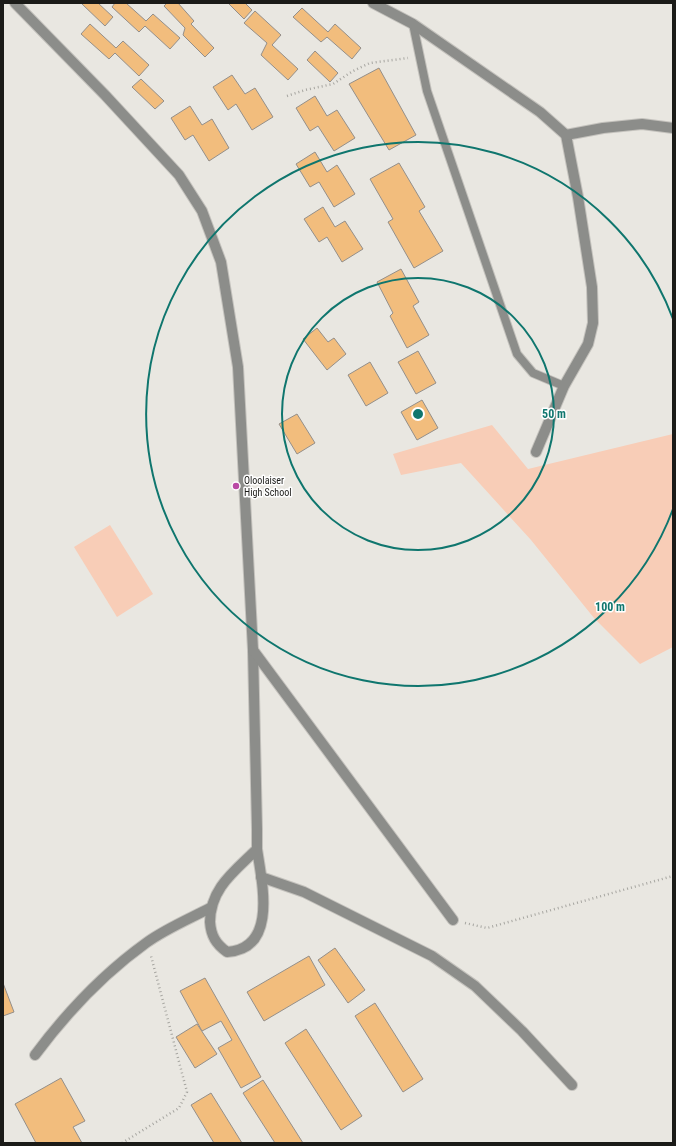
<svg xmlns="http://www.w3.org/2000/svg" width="676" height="1146" font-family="'Roboto Condensed',sans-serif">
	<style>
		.green { fill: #f8cdb7 }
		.building { fill: #f2bd7d; stroke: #948f8a }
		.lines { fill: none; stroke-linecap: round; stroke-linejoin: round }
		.service-casing { stroke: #c4c2bd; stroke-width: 10 }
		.minor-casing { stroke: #c4c2bd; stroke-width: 12 }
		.path { stroke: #a7a6a1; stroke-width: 2.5; stroke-dasharray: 1 3; stroke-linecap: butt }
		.service { stroke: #8c8d8a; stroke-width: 8 }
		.minor { stroke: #8c8d8a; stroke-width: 10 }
		.ring { fill: none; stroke: #0f766e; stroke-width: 2 }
		.poi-dot { fill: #ba49a5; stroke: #fff; stroke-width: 1.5 }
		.labels { text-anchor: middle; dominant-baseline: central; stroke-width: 3; stroke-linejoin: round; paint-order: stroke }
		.poi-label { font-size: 10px; fill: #1b1b18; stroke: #fff; text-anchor: start }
		.centre { fill: #0f766e; stroke: #fff; stroke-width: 2 }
		.ring-label { font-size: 12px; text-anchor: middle; font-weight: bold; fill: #0f766e; stroke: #fff; stroke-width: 3; stroke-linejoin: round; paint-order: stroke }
	</style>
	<rect width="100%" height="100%" fill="#e9e7e1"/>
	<g class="green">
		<polygon points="492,425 528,469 673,434 673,647 640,664 594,618 531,540 461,463 401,475 393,454"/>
		<polygon points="110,525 153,594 117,617 74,547"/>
	</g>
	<g class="building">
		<polygon points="83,3 98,3 113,17 105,26 82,4"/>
		<polygon points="115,3 126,3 146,21 153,14 180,38 170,49 145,26 139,32 112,7"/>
		<polygon points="167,3 178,3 194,21 191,24 214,48 205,57 183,35 185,28 164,6"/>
		<polygon points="228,3 245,3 252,10 244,19"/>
		<polygon points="302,8 328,32 335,24 361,48 352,59 327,37 321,42 293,17"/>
		<polygon points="255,11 281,35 272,45 298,69 288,80 261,55 267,43 244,23"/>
		<polygon points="90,24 116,48 123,41 149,65 139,76 115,53 109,59 81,34"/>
		<polygon points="315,51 338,73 330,82 307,60"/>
		<polygon points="379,68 416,135 389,150 349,84"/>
		<polygon points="232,75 245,94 255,88 273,117 252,130 236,104 228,110 213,87"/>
		<polygon points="141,79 164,101 155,109 132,87"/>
		<polygon points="315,96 327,116 337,110 355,138 334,151 318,126 310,131 296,108"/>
		<polygon points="190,106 202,125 212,119 229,148 209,161 193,135 185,140 171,118"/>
		<polygon points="315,152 327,172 337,165 355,194 334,207 319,182 310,187 296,164"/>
		<polygon points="399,163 425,207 419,211 443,251 414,268 388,222 393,219 370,179"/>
		<polygon points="323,207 335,227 345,221 363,249 342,262 327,237 319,242 304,219"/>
		<polygon points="401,269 419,302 413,306 429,335 407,348 390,316 393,313 377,282"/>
		<polygon points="317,328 328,342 334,338 346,354 327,370 303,339"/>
		<polygon points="418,351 436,383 416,394 398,362"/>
		<polygon points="370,362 388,393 366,406 348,375"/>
		<polygon points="422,400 438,428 417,440 401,412"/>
		<polygon points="297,414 315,443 297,454 279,424"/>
		<polygon points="335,948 365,990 348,1003 318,960"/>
		<polygon points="309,956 325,985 264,1021 247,992"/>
		<polygon points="205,978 261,1077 241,1088 218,1048 232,1040 221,1021 202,1031 180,991"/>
		<polygon points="3,983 14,1012 3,1016"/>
		<polygon points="375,1003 423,1079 403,1092 355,1016"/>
		<polygon points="197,1024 217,1054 195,1068 176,1037"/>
		<polygon points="306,1029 362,1116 341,1130 285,1043"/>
		<polygon points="61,1078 85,1121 73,1127 82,1143 36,1143 15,1104"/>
		<polygon points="263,1080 303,1143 275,1143 243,1093"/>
		<polygon points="211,1093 242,1143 214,1143 191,1105"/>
	</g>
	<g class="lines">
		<g class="service-casing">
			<polyline id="service" points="413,24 427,91 517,354 533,373 564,386"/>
		</g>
		<g class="minor-casing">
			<g id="minor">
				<path d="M15 3 105 95 179 175 202 211 221 262 238 367 253 650 257 829V849C235 871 210 888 210 922 211 936 216 944 227 952 278 949 262 883 257 849"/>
				<polyline points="373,3 413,24 540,112 566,135 578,197 592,287 593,323 588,344 564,386 536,452"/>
				<polyline points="566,135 603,128 642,124 673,128"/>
				<polyline points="253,650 453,920"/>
				<polyline points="261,877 304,892 432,956 475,986 522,1031 572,1085"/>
				<path d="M35 1055C67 1012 103 974 146 943 165 929 189 919 210 908"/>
			</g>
		</g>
		<g class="path">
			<polyline points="287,96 305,90 333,84 353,71 370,63 408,58"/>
			<polyline points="465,923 487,928 673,876"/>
			<polyline points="122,1143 179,1108 187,1092 151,956"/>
		</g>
		<use href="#service" class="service"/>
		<use href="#minor" class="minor"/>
	</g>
	<g class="ring">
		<circle cx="418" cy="414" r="136"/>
		<path d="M673 509A272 272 0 1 1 673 319"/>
	</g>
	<circle class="poi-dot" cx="236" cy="486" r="4"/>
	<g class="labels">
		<g class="poi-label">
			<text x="244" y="480">Oloolaiser<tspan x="244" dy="12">High School</tspan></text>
		</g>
	</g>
	<circle cx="418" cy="414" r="6" class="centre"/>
	<g class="ring-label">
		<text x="554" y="418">50 m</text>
		<text x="610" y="611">100 m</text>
	</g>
	<rect width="676" height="1146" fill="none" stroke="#1b1b18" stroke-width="8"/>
</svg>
